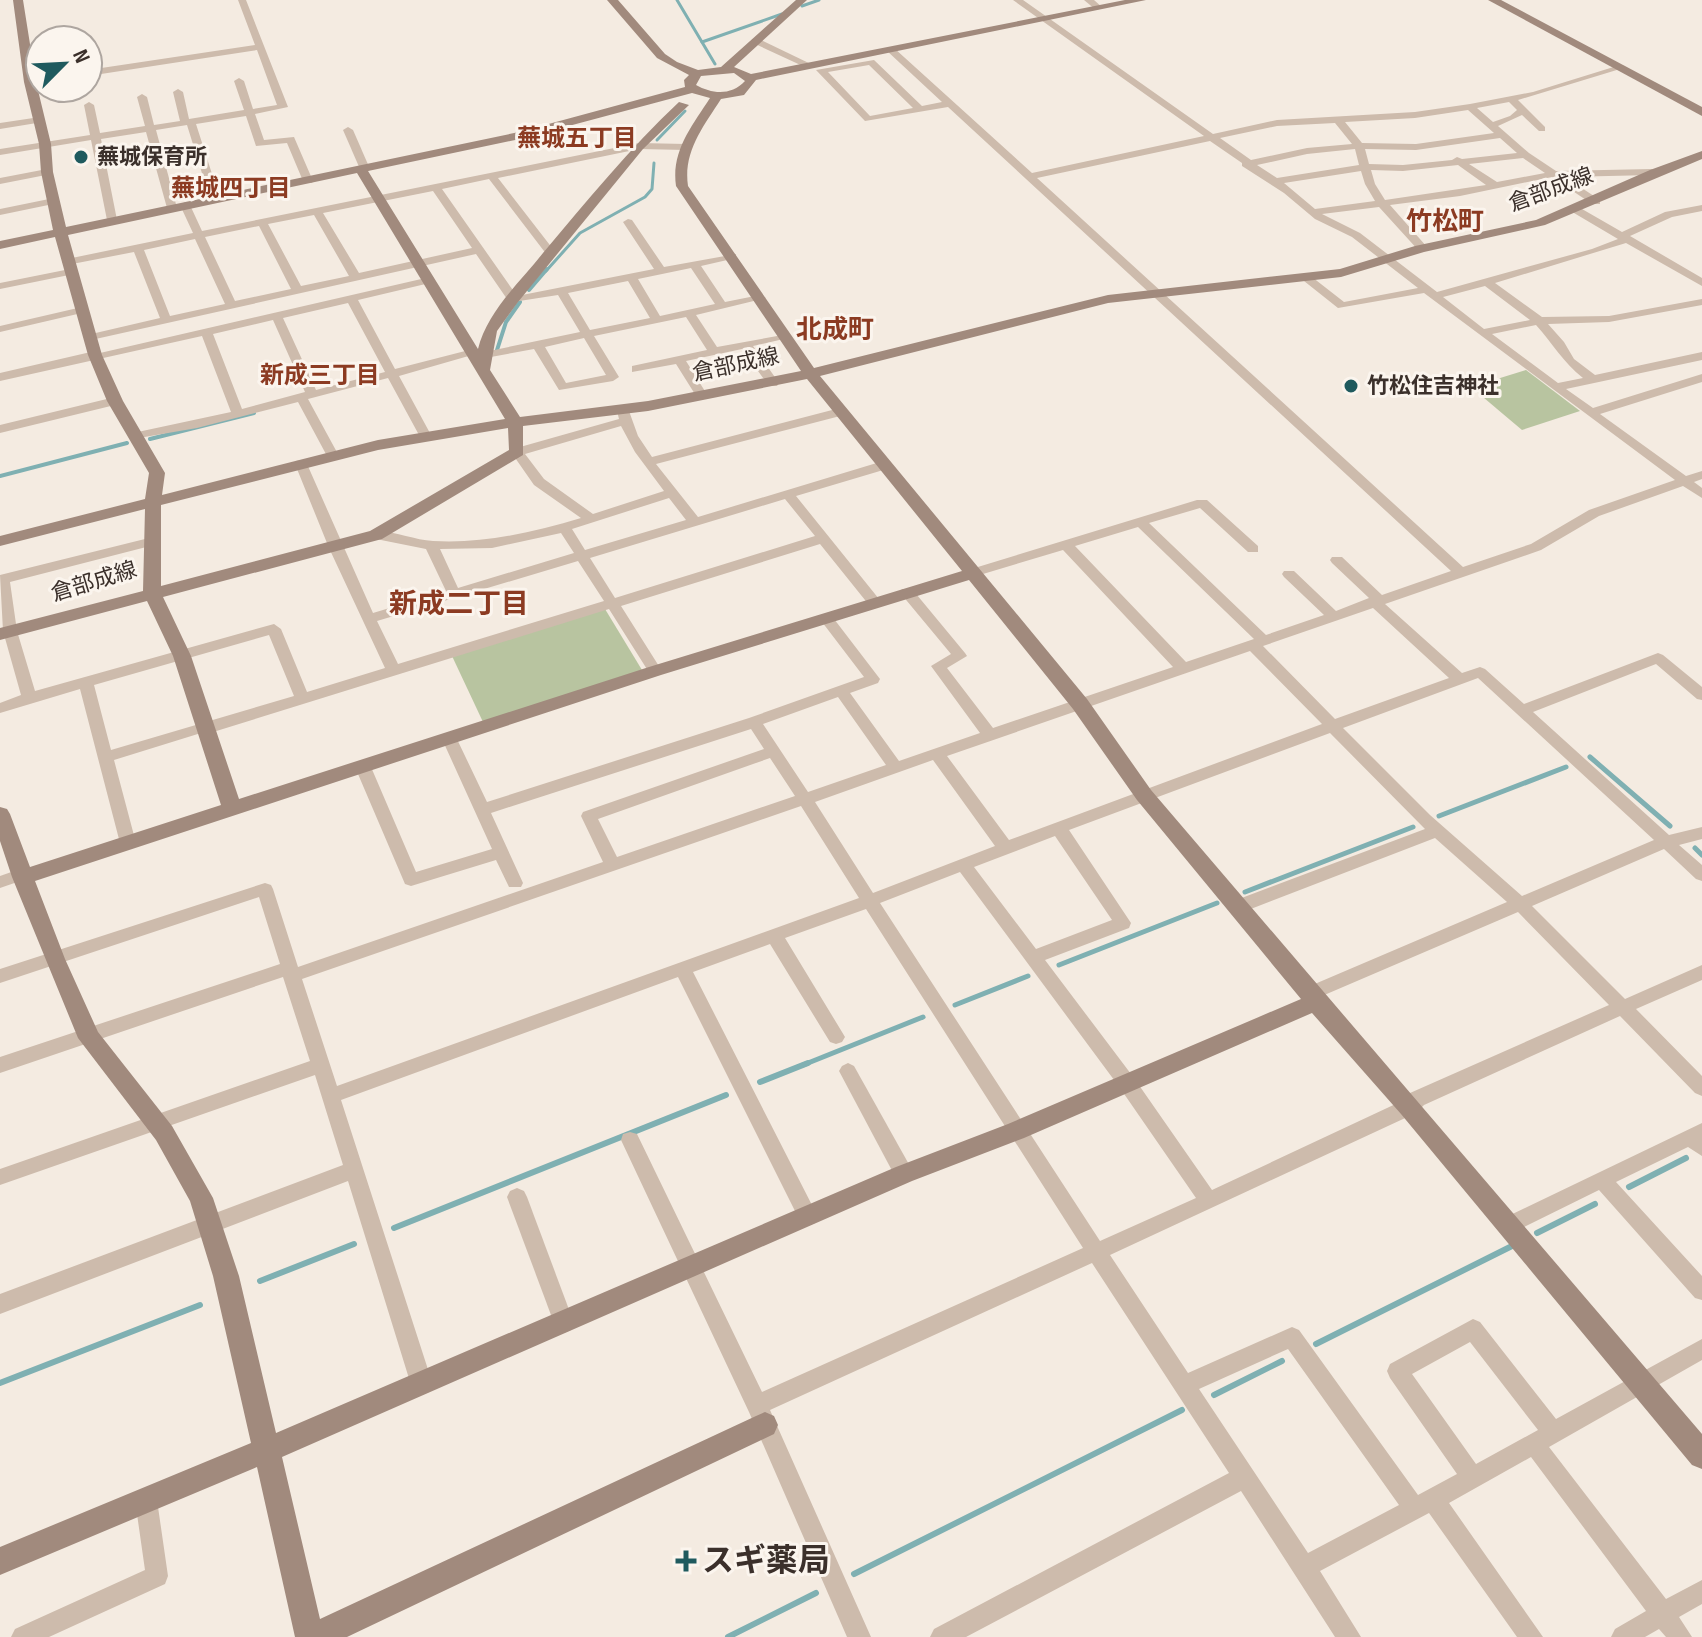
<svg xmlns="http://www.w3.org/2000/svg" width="1702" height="1637" font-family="'Sofia Sans Condensed','Noto Sans JP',sans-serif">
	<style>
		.green { fill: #b8c4a0 }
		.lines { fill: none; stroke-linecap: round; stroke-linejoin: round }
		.stream-far3 { stroke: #7fb0b2; stroke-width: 3 }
		.stream-far2 { stroke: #7fb0b2; stroke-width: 4 }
		.stream-far1 { stroke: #7fb0b2; stroke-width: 5 }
		.stream { stroke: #7fb0b2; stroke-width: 6 }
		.street { fill: #cdbbac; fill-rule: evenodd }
		.secondary { fill: #a18a7d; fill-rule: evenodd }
		.poi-dot { fill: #1f5a5e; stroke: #fbf5ee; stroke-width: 3 }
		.labels { text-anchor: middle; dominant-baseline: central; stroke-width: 6; stroke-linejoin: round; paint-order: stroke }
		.far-poi-label { font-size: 22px; font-weight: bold; fill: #3b302b; stroke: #fbf5ee; text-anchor: start }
		.far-street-label { font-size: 22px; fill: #3b302b; stroke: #fbf5ee }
		.far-neighbourhood-label { font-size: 24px; font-weight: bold; fill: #8c3b22; stroke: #fbf5ee }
		.far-quarter-label { font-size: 26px; font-weight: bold; fill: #8c3b22; stroke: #fbf5ee }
		.neighbourhood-label { font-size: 28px; font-weight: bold; fill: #8c3b22; stroke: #fbf5ee }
		.near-poi-label { font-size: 32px; font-weight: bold; fill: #3b302b; stroke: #fbf5ee; text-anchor: start }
	</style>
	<rect width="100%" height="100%" fill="#f4ebe1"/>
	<g class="green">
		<polygon points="1526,370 1580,411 1522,430 1471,387"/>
		<polygon points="605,609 642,670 483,722 452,656"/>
	</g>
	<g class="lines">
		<g class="stream-far3">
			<polyline points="677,0 715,64"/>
			<polyline points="802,6 819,0"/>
			<polyline points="702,42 782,14"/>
			<polyline points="657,140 685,111"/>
			<polyline points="546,271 580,233 645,197 652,189 654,163"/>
		</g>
		<g class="stream-far2">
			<polyline points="529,290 547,269"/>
			<polyline points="497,350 506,322 520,302"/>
			<polyline points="150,439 254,413"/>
			<polyline points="0,476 127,443"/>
		</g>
		<g class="stream-far1">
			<polyline points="1590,757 1670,826"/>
			<polyline points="1439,816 1566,767"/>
			<polyline points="1695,848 1702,855"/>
			<polyline points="1245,892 1413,827"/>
			<polyline points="1059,965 1217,903"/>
			<polyline points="955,1005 1028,976"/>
			<polyline points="803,1065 923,1017"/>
		</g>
		<g class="stream">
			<polyline points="760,1082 808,1063"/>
			<polyline points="1629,1187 1686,1158"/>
			<polyline points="394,1228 726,1095"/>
			<polyline points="1537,1233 1595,1204"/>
			<polyline points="260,1281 354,1244"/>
			<polyline points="1316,1344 1514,1245"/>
			<polyline points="0,1383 200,1305"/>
			<polyline points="1214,1395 1282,1361"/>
			<polyline points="854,1574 1182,1410"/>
			<polyline points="728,1637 816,1593"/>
		</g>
		<g class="street">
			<polygon points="238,0 246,0 288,107 255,114 264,140 294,137 313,181 312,183 303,181 287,143 256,146 246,116 196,124 220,199 215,202 210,199 187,125 156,130 177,208 172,211 167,208 146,132 101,139 117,220 112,223 107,220 91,140 0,155 0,149 90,135 84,105 89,102 94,105 100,133 145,126 137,97 142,94 147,97 154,125 180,121 173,92 178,89 183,92 189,119 244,110 234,81 239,78 244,81 253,109 277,105 257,50 88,76 88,70 255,45"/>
			<path d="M1013 0H1023L1213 134 1277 120 1415 112 1470 104 1533 92 1620 65V69L1518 100 1545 127V131H1539L1522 115 1498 126 1529 153 1556 171 1652 169 1657 172 1652 175 1565 177 1600 200V204H1592L1552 177 1460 196 1390 205 1427 247 1428 249 1423 252 1419 251 1379 207 1322 214 1360 233 1437 292 1592 249 1618 239 1574 213V209H1582L1622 232 1665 212 1702 205V211L1672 217 1630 236 1702 278V286L1626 243 1495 283 1542 317 1609 316 1702 299V305L1609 322 1548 324 1564 342 1574 359 1595 375 1702 352V360L1566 389 1593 408 1702 374V382L1600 414 1686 476 1702 471V479L1694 482 1702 488V498L1683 486 1599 516 1541 550 1385 604 1462 673 1480 667 1485 669 1524 704 1658 653 1663 655 1702 687V700L1697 699 1656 664 1533 712 1669 835 1702 827V839L1679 845 1702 865V881L1696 879 1664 849 1532 906 1625 999 1702 965V980L1636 1009 1702 1076V1096L1695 1093 1620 1016 1424 1105 1416 1113 1110 1255 1188 1373 1292 1327 1299 1330 1418 1495 1457 1474 1390 1378 1387 1371 1390 1364 1473 1319 1480 1322 1556 1419 1702 1339V1360L1549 1447 1666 1599 1702 1580V1604L1679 1617 1692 1637H1666L1659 1629 1645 1637H1611L1615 1629 1646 1611 1531 1457 1449 1503 1543 1637H1517L1429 1513 1320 1571 1361 1637H1335L1241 1491 966 1637H930L934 1629 1229 1473 1092 1263 770 1410 871 1637H847L749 1412 621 1140 623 1134 630 1132 637 1134 762 1392 1083 1248 866 909 785 938 842 1032 845 1037 842 1042 836 1044 830 1042 770 944 693 972 815 1211 818 1217 815 1223 808 1226 801 1223 678 977 341 1100 433 1385 429 1392 422 1395 415 1392 411 1385 348 1181 0 1314V1294L343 1165 315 1075 0 1185V1169L310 1061 283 977 0 1073V1057L280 964 259 897 0 983V969L265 883 271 885 273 889 298 967 603 862 581 816 583 812 764 749 751 729 491 813 523 883 521 887H509L496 860 411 886 405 884 355 767 358 763 363 761 371 767 416 872 492 849 442 739 445 735H455L487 802 749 718 864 677 819 618 826 613 831 615 880 679 878 683 850 693 899 761 980 733 931 666 951 654 902 595 900 592 902 589H912L965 653 967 656 947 668 993 728 1173 667 1063 550 973 577 966 573 968 570 1197 500H1207L1258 546V552H1248L1200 508 1149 523 1266 635 1324 615 1284 577 1282 574 1284 571H1294L1336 611 1369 598 1332 563 1330 560 1332 557H1342L1382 595 1451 571 948 107 865 121 816 70 874 60 922 106 942 102 886 50 894 48 1032 173 1204 136ZM869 65 913 108 870 116 828 72ZM1509 102 1517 110 1510 116 1493 122 1477 108ZM1468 110 1494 133 1416 144 1362 143 1345 122 1415 118ZM1335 123 1352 144 1307 148 1251 160 1220 138 1277 126ZM1500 138 1517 153 1462 159 1457 157 1452 160 1403 165 1369 164 1365 149 1416 150ZM1210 141 1242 163V166L1284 193 1315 219 1352 237 1418 288 1344 302 1312 277H1304V281L1338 308 1424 293 1675 480 1589 510 1531 544 1463 567 1037 178ZM1355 149 1359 165 1277 178 1257 165 1307 154ZM1523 158 1545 173 1497 182 1469 164ZM1458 165 1486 185 1385 200 1375 184 1371 170 1403 171ZM1361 171 1365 184 1375 201 1315 209 1284 183ZM1485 286 1530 320 1484 329 1443 297ZM1536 325C1553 344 1563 362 1583 378L1558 383 1492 334ZM1138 527 1254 639 1186 662 1075 546ZM1373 608 1449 678 1335 719 1263 646ZM1250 651 1322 724 1009 840 947 756ZM1478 678 1654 840 1522 896 1430 815 1343 728ZM838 697 886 765 808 792 763 724ZM1330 733 1425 829 1231 902 1229 907 1231 912H1243L1435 838 1507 902 1303 989 1300 994 1303 999 1309 1001 1315 999 1518 912 1609 1005 1410 1093 1402 1101 1212 1190 1134 1078 1045 960 1129 928 1131 923 1069 830ZM770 758 795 796 617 857 598 819ZM933 760 995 846 873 893 815 802ZM801 806 859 898 337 1086 302 979ZM1055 836 1112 920 1036 949 974 867ZM960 872 1120 1088 1196 1198 1100 1241 880 903ZM1470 1342 1538 1430 1476 1464 1412 1374ZM1288 1349 1399 1505 1308 1553 1199 1389Z"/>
			<polygon points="1084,0 1094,0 1103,8 1096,10"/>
			<polygon points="753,39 759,39 815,66 807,68 753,43"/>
			<polygon points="40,117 43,118 43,122 0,129 0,123"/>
			<polygon points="348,127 353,130 370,169 369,171 360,169 343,130"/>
			<path d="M639 143 686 144 691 147 686 150 639 149 498 178 556 253 551 256 547 255 489 179 442 189 517 296 654 269 623 222 628 219 632 220 664 267 736 254V258L701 266 725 302 760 295 766 298 696 315 717 347 788 334V338L753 346 779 383 777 386H769L742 349 686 361 708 396 702 400 698 399 676 364 632 372V366L707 350 686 317 594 336 619 377 613 381 559 390 534 349 480 359V353L580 332 558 295 507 303V299L476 254 91 340 87 339V335L160 318 134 252 67 265 62 262 67 259 193 233 180 205 185 202 190 205 202 231ZM433 191 472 248 359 273 323 213ZM314 215 349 276 301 286 268 224ZM259 226 291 289 235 301 205 237ZM195 239 225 304 170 316 144 250ZM691 268 715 304 660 316 638 279ZM628 281 650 318 590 330 568 293ZM584 338 606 375 566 383 545 347Z"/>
			<polygon points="47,169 52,172 51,174 0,184 0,178"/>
			<polygon points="54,198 58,199 58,203 0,215 0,209"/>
			<polygon points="70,269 74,270 74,274 0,289 0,283"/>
			<path d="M430 277 434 278V282L358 300 395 369 473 349 479 353 399 376 431 435 425 439 419 435 388 378 308 399 339 456 333 460 327 456 298 402 197 428 133 439V433L231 412 202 336 0 381V373L95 351 100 353ZM348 303 385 372 316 390 283 318ZM273 320 305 392 242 409 213 334Z"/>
			<polygon points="82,307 86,308 86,312 0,332 0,326"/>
			<polygon points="115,397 121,401 119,404 0,433 0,425"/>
			<path d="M623 407 629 411 638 436 652 457 836 409H844V415L656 464 698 517 880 462H890V468L796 496 879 599 881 602 879 605H869L820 544 621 606 662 671 660 674H650L609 609 210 733H201L114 760 136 843 134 847H122L120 843 80 689 0 713V703L21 695 3 631 0 575 153 537 158 538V544L10 582 17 631 35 691 274 624 281 629 307 692 385 668 329 548 295 464 296 461 301 460 307 464 373 613 446 591 426 549 371 538V532C391 529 413 540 433 541 484 544 534 532 581 518L534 485 511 452 513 449 619 419 617 411ZM621 426 635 452 664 491 593 514 544 479 525 454ZM669 498 686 520 585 550 572 529ZM785 499 815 536 615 598 590 558ZM561 533 574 553 458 588 440 549 492 548ZM578 561 604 601 398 664 377 621ZM269 635 294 696 111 750 94 685Z"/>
			<polygon points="20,869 26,871 28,875 26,879 0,888 0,876"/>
			<polygon points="848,1063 854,1066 911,1168 914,1174 911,1180 904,1182 897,1180 839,1071 842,1066"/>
			<polygon points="1702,1123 1702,1156 1688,1147 1616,1182 1702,1276 1702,1300 1695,1298 1599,1190 1516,1231 1509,1234 1502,1231 1499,1225 1502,1219"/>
			<polygon points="517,1188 524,1191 527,1197 574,1323 571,1330 564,1333 557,1330 554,1323 507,1197 510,1191"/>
			<polygon points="146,1489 154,1492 157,1500 168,1576 165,1584 49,1637 11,1637 15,1629 145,1570 135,1500 138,1492"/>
		</g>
		<g class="secondary">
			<path d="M13 0H23L36 82 51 144 53 172 66 227 519 132 685 87 684 80 689 75 657 58 607 0H618L665 54 677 62 698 70 721 67 796 0H807L734 67 751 74 1125 0H1146L756 80 744 95 721 99C703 127 683 152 688 186L814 368 1108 295 1340 269 1415 246 1536 220 1650 170 1702 151V159L1545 225 1424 252 1341 277 1108 303 820 376 1087 699 1151 790 1702 1434V1469L1692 1465 1401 1114 1312 1013 1024 1138 912 1181 282 1457 320 1619 756 1416 765 1412 774 1416 778 1425 774 1434 347 1637H295L257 1467 0 1575V1547L251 1443 213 1276 190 1201 156 1140 78 1038 12 877 0 841V807L7 809 10 814 30 867 221 805 173 656 147 601 0 640V628L143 591 145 509 0 546V536L145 499 149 473 107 401 88 355 55 237 0 249V241L53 230 41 172 39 144 24 82ZM734 73 745 81C731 96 712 94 696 85L701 76ZM692 93 710 98C692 126 671 151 676 186L801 371 648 401 520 417 490 370 497 331 518 302 643 149 689 105 679 102C629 149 587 201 543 253 520 282 487 312 478 349L368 171 520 139ZM357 173 505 419 378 440 162 495 165 473 123 401 102 355 68 235ZM807 379 962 571 649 667 239 799 191 656 163 597 382 539 523 455V426L648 411ZM508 428 509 450 370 531 161 586V505L378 450ZM969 580 1073 709 1137 800 1301 999 1008 1124 896 1167 276 1433 239 1276 213 1198 172 1126 98 1032 65 959 35 881 661 675Z"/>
			<polygon points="1488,0 1501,0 1702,107 1702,116"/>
		</g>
	</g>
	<g class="poi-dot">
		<circle cx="81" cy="157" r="8"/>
		<circle cx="1351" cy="386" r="8"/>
		<path d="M682 1549h8v8h8v8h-8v8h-8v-8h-8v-8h8z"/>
	</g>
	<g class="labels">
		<g class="far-poi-label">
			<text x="97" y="157">蕪城保育所</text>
			<text x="1367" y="386">竹松住吉神社</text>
		</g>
		<g class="far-street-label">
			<text transform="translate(1551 190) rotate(-20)">倉部成線</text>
			<text transform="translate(736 365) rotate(-12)">倉部成線</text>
			<text transform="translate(94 582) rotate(-17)">倉部成線</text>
		</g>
		<g class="far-neighbourhood-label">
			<text x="577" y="138">蕪城五丁目</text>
			<text x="231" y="188">蕪城四丁目</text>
			<text x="320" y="375">新成三丁目</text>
		</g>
		<g class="far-quarter-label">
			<text x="1445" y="222">竹松町</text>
			<text x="835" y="330">北成町</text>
		</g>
		<g class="neighbourhood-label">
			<text x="459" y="604">新成二丁目</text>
		</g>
		<g class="near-poi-label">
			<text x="702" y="1561">スギ薬局</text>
		</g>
	</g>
	<g transform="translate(64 64) rotate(66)"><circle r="38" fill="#fbf5ee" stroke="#aea6a0" stroke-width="2"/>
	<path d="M0-6L14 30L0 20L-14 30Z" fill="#1f5a5e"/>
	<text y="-12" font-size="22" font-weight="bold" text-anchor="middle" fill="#3b302b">N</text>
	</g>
</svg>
